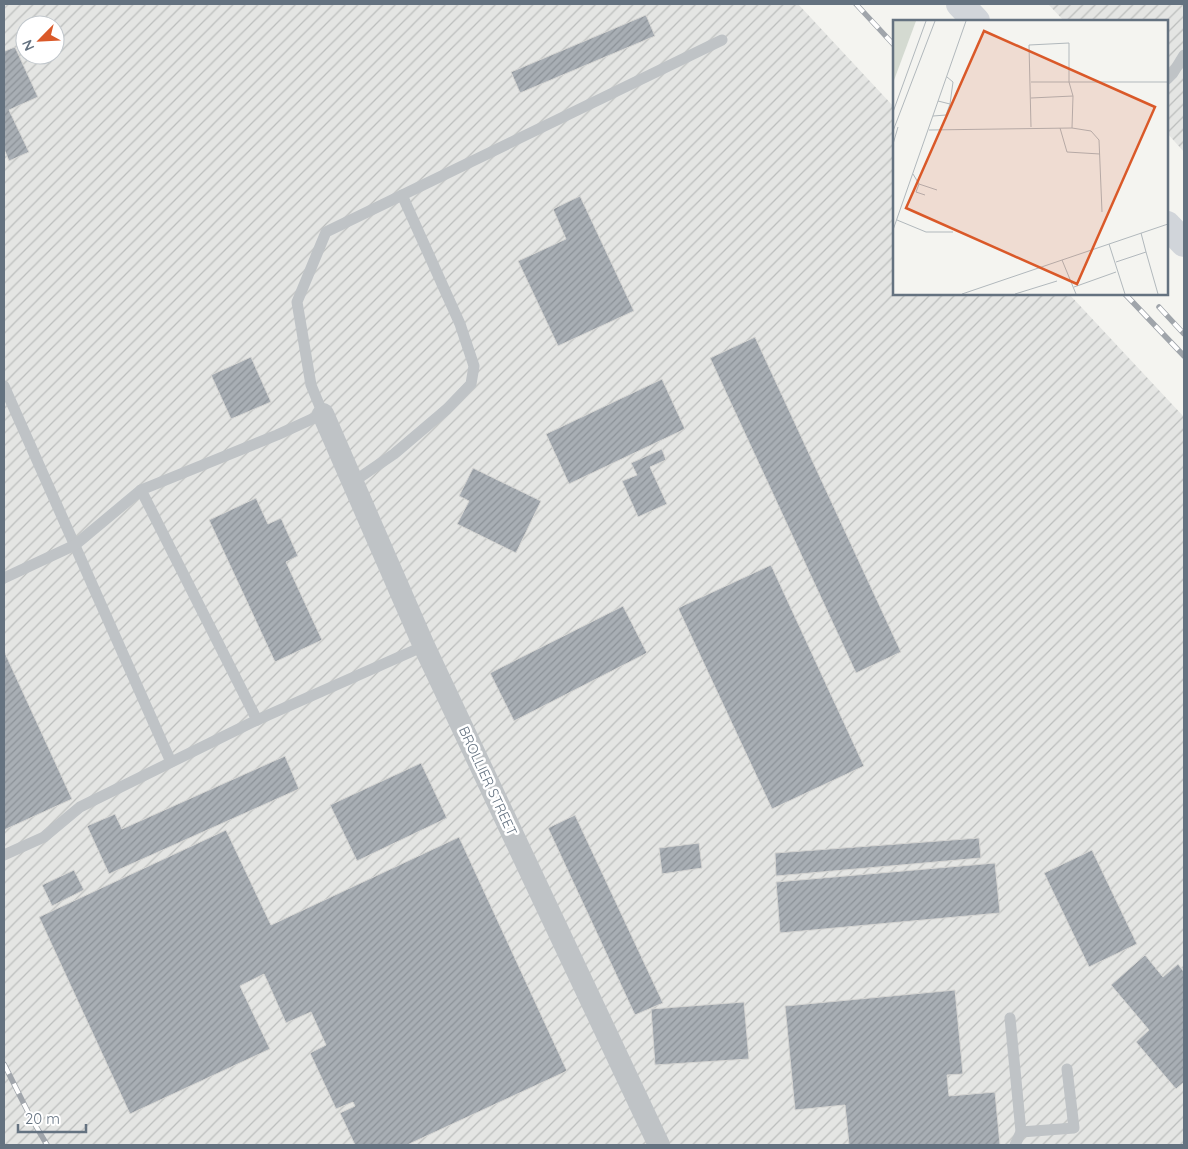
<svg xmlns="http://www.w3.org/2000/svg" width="1188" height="1149" font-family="Quicksand,sans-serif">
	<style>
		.industrial { fill: url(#industrial-furrows); fill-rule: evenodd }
		.building { fill: url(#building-hatch); stroke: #d5d5d3 }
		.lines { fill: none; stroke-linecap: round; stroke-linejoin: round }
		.service { stroke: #bfc3c6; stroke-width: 11 }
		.minor { stroke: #bfc3c6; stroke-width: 22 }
		.secondary { stroke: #d1d5da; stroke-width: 28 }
		.rail-casing { stroke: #a0a5ab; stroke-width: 5.5 }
		.rail { stroke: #fff; stroke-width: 4; stroke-dasharray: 11; stroke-linecap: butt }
		.labels { text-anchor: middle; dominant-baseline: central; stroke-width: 5; stroke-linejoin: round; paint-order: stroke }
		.street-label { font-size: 14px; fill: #647280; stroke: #fff }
		.inset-road { fill: none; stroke: #b1b8bc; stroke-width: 1 }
		.view { fill: #da5929; fill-opacity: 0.15; stroke: #da5929; stroke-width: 2.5 }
		.inset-edge { fill: none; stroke: #647280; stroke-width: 2.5 }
	</style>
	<defs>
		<pattern id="industrial-furrows" width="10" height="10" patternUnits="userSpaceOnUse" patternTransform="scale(1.25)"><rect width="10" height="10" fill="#e4e5e3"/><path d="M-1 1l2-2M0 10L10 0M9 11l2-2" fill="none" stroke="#bcbebd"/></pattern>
		<pattern id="building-hatch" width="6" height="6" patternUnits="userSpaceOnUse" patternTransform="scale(1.25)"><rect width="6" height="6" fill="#a8aeb4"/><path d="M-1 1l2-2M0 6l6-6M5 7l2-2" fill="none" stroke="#8c9298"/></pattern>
	</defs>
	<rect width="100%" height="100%" fill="#f4f4f0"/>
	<g class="industrial">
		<path d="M4 4H798L894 107V294H1069L1184 417V1145H4ZM25 25H55V55H25Z"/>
		<polygon points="1048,4 1184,4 1184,152 1167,133 1167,21 1064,21"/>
	</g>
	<g class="building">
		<polygon points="646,15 655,36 520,93 511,72"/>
		<polygon points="15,47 38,97 9,110 29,152 9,161 4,149 4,49 5,51"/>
		<polygon points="580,196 634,311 558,346 518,261 566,239 553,209"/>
		<polygon points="755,337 901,652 856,673 710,358"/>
		<polygon points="251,357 271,402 231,419 211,375"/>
		<polygon points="662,379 685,429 569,484 546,434"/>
		<polygon points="662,449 666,460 650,467 667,504 638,517 622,481 637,475 631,463"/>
		<polygon points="473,468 541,501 516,553 457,524 469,501 459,496"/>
		<polygon points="256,498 268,524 281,518 298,556 286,562 322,640 275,662 209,520"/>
		<polygon points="771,565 864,766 772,809 678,608"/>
		<polygon points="623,606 647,653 514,721 490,673"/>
		<polygon points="4,651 72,799 4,830"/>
		<polygon points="285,756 299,789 109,874 87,826 115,814 122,829"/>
		<polygon points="421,763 447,818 357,861 330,805"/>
		<polygon points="575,815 663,1003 635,1015 548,828"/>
		<polygon points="226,830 271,925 459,837 567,1071 407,1145 355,1145 340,1113 355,1106 353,1102 336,1109 310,1053 326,1045 311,1012 286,1023 264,974 240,986 270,1049 130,1114 39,917"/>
		<polygon points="979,838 981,858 776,876 775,853"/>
		<polygon points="699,843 702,868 662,874 659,848"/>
		<polygon points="1092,850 1137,944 1089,967 1044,873"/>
		<polygon points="995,863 1000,913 780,933 776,882"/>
		<polygon points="74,870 84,890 52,906 42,885"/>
		<polygon points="1145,955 1163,977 1178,964 1184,972 1184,1082 1176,1089 1136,1042 1149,1030 1111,985"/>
		<polygon points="955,990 963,1074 947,1075 949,1096 995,1092 1000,1145 849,1145 845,1105 795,1110 785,1006"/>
		<polygon points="744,1002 749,1059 655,1065 651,1009"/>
	</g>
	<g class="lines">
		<g class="service">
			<polyline points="1167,79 1173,73 1184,55"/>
			<polyline points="4,386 171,762"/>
			<polyline points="353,482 394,454 447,409 471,384 474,366 460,324 402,195"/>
			<polyline points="4,578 75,545 141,490"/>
			<polyline points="257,720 141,490 277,435 323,414 311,385 297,302 326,232 722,40"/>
			<polyline points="4,855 44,837 80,807 257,720 424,646"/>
			<polyline points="1010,1018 1021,1132 1015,1145"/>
			<polyline points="1021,1132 1074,1128 1067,1069"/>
		</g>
		<polyline class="minor" points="323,414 424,646 659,1145"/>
		<g class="secondary">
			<polyline points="960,4 976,21"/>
			<polyline points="1167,225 1184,243"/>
		</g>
		<g class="rail-casing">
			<g id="rail">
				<polyline points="856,4 894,45"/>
				<polyline points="1125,294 1184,356"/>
				<polyline points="1159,307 1184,334"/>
				<polyline points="4,1064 30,1116 47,1145"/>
			</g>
		</g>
		<use href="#rail" class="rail"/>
	</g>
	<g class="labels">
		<g class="street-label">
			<text transform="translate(488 781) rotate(65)">BROLLIER STREET</text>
		</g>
	</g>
	<g transform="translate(893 20)">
		<rect width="275" height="275" fill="#f4f4f0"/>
		<path d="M0 1H23L0 63Z" fill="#d4dad1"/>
		<path class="inset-road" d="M138 62H275M138 78 180 76 179 108M45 81 57 84 60 62 54 57M0 92 33 1M40 96 53 95 57 84M138 107 136 25 176 23V62L180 76M167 108 174 132 207 134M36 110 179 108 198 111 206 120 209 192M0 111 42 1M0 124 5 107M20 154 26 164 44 170M26 164 23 172 32 175M4 200 33 212H60M0 210 73 1M248 213 253 232M216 224 232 274M169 240 183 274M223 242 253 232 265 274M181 267 223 252M69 274 275 204M122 274 164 261"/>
		<path class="view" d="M91 11 262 87 184 264 13 188Z"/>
		<rect width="275" height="275" class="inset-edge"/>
	</g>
	<rect width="1188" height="1149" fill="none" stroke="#647280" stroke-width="10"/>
	<g transform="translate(40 40) rotate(246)"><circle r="24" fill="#ffffff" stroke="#c1c7cc"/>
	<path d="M0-4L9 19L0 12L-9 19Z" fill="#da5929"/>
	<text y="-8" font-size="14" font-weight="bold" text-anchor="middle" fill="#647280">N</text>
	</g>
	<path d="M18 1124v8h68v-8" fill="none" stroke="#647280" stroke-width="2.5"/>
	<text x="25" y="1124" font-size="15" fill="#647280" stroke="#ffffff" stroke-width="4" paint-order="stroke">20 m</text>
</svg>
